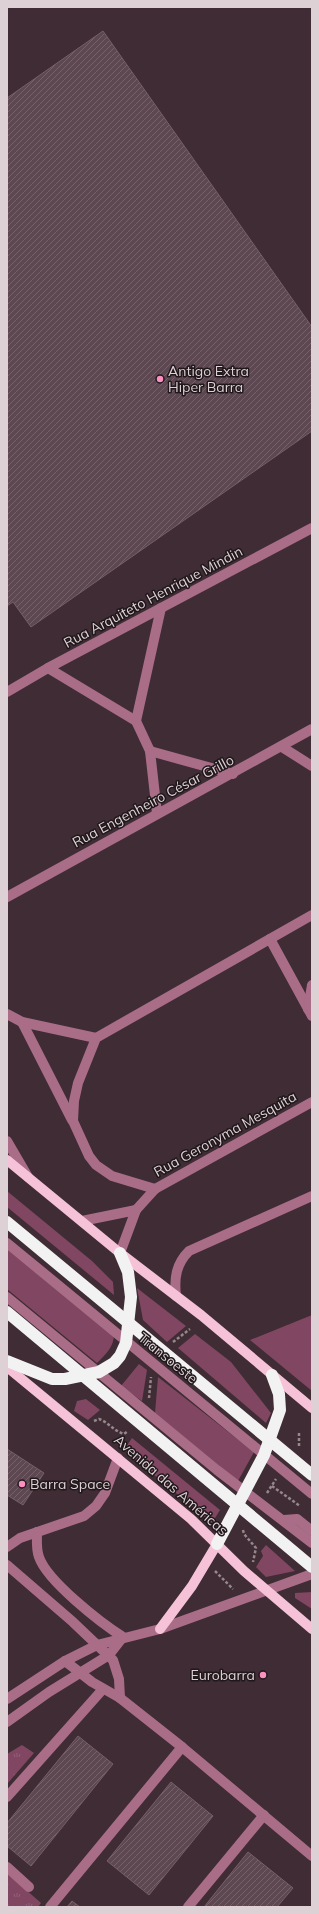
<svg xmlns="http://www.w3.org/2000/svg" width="319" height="1914" font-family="Mulish,sans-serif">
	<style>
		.grass { fill: #814662 }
		.park { fill: url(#park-tufts) }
		.building { fill: url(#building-hatch); stroke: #755f68 }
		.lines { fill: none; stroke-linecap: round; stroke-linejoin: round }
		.path { stroke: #96878d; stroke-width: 2.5; stroke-dasharray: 3 2; stroke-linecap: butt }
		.minor { stroke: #aa6d88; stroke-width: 10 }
		.major { stroke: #f5c2d7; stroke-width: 10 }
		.highway { stroke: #f2f2f2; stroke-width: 12 }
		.poi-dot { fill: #fc8fc1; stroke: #20181b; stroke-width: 1.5 }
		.labels { text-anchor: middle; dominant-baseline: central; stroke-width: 3; stroke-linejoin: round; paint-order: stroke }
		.poi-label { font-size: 14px; fill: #ddd1d6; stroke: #20181b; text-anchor: start }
		.street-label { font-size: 14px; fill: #ddd1d6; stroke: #20181b }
	</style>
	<defs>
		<pattern id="park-tufts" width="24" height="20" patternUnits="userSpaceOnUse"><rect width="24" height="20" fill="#814662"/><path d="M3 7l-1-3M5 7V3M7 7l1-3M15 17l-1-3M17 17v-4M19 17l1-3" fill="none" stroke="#926078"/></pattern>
		<pattern id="building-hatch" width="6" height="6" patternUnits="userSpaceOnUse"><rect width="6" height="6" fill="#5d4851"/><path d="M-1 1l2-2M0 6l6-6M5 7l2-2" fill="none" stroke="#746169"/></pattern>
	</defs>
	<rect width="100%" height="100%" fill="#3f2c34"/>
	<g class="grass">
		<polygon points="7,1191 92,1261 113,1282 114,1295 7,1207"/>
		<path d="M7 1246 114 1334C114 1347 106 1354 97 1363L7 1289Z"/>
		<polygon points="137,1288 186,1326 167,1342 143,1320"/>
		<polygon points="312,1315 312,1391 250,1340"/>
		<polygon points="195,1334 231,1362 271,1413 266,1423 178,1348"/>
		<polygon points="139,1364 147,1370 142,1401 121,1386"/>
		<polygon points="158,1377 254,1452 238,1481 155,1413"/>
		<polygon points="86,1399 100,1410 88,1420 74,1411 77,1401"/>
		<polygon points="132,1438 220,1510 212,1523 124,1450"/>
		<polygon points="266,1545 295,1571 266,1577 256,1567 263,1556 261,1551"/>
		<polygon points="312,1592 312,1609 295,1598 295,1593"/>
	</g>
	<g class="park">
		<polygon points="22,1745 34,1753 7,1784 7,1754"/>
		<polygon points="7,1873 41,1903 38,1907 7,1907"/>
	</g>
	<g class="building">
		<polygon points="103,31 312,327 312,431 31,627 13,602 7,606 7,98"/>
		<polygon points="7,1449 44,1473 23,1505 7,1495"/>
		<polygon points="78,1736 113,1764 31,1866 7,1846 7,1823"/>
		<polygon points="171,1782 213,1816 149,1895 107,1861"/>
		<polygon points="248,1852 293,1888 277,1907 204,1907"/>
		<polygon points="72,1901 80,1907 67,1907"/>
	</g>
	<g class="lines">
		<g class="path">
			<polyline points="173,1342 190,1329"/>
			<polyline points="149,1398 151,1377"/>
			<path d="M94 1421 99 1419C108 1422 114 1431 124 1434L128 1431"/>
			<polyline points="299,1446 299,1432"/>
			<polyline points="272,1486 300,1506"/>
			<polyline points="267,1493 276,1479"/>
			<polyline points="243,1530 244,1534 256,1548 253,1562"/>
			<polyline points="215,1571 233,1589"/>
		</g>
		<g class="minor">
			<polyline points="48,668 136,721 150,751 157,813"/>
			<polyline points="7,692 48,668 312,528"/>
			<polyline points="136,721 161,608"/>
			<polyline points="282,747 312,766"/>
			<polyline points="150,751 233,774"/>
			<polyline points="7,897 312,729"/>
			<polyline points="270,939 312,1016"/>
			<polyline points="308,1009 312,985"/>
			<polyline points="7,1014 22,1022 96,1038 78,1083 74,1101 73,1121 89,1156 96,1165 112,1176 155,1189"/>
			<polyline points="22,1022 72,1120"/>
			<polyline points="96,1038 312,915"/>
			<polyline points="7,1141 28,1177"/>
			<polyline points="82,1221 136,1210"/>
			<polyline points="7,1243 312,1494"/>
			<polyline points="120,1253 136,1210 155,1189 312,1102"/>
			<path d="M176 1296C174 1278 176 1264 189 1251L312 1196"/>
			<polyline points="7,1297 217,1470 312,1543"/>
			<polyline points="284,1520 297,1519 312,1531"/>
			<polyline points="7,1547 20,1538 84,1516 96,1506 105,1493 118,1458"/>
			<polyline points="7,1565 73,1622 113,1660 119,1679 120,1698"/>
			<polyline points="65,1661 92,1682 120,1698 182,1747 312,1856"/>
			<polyline points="7,1699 65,1661 97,1645 160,1629 312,1574"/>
			<path d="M7 1722 49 1692 109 1655 123 1637C101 1623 47 1581 39 1557 36 1549 37 1540 37 1532"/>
			<polyline points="7,1797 103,1689"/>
			<polyline points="7,1867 29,1887"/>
			<polyline points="50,1907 182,1747"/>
			<polyline points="188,1907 264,1815"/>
		</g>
		<g class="major">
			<polyline points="7,1160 120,1253 201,1315 312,1408"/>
			<polyline points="7,1367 191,1519 244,1571 312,1629"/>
			<polyline points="160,1629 192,1586 217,1544"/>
		</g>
		<g class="highway">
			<polyline points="7,1222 312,1475"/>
			<polyline points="7,1312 312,1567"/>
			<polyline points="7,1361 52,1379 65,1379 99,1372 114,1363 120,1356 126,1343 131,1297 128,1272 120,1253"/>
			<polyline points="217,1544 264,1455 280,1410 279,1394 272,1375"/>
		</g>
	</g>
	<g class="poi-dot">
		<circle cx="160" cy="379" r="4"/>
		<circle cx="22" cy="1484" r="4"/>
		<circle cx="263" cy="1675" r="4"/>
	</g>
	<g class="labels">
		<g class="poi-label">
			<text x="168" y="371">Antigo Extra<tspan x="168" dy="16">Hiper Barra</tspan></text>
			<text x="30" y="1484">Barra Space</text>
			<text x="255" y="1675" text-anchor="end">Eurobarra</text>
		</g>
		<g class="street-label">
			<text transform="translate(153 597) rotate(-28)">Rua Arquiteto Henrique Mindin</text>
			<text transform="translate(153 801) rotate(-28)">Rua Engenheiro César Grillo</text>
			<text transform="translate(225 1134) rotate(-29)">Rua Geronyma Mesquita</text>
			<text transform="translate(168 1358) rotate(39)">Transoeste</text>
			<text transform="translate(171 1485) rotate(41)">Avenida das Américas</text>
		</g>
	</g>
	<rect width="319" height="1914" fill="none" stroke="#ddd1d6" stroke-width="16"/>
</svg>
